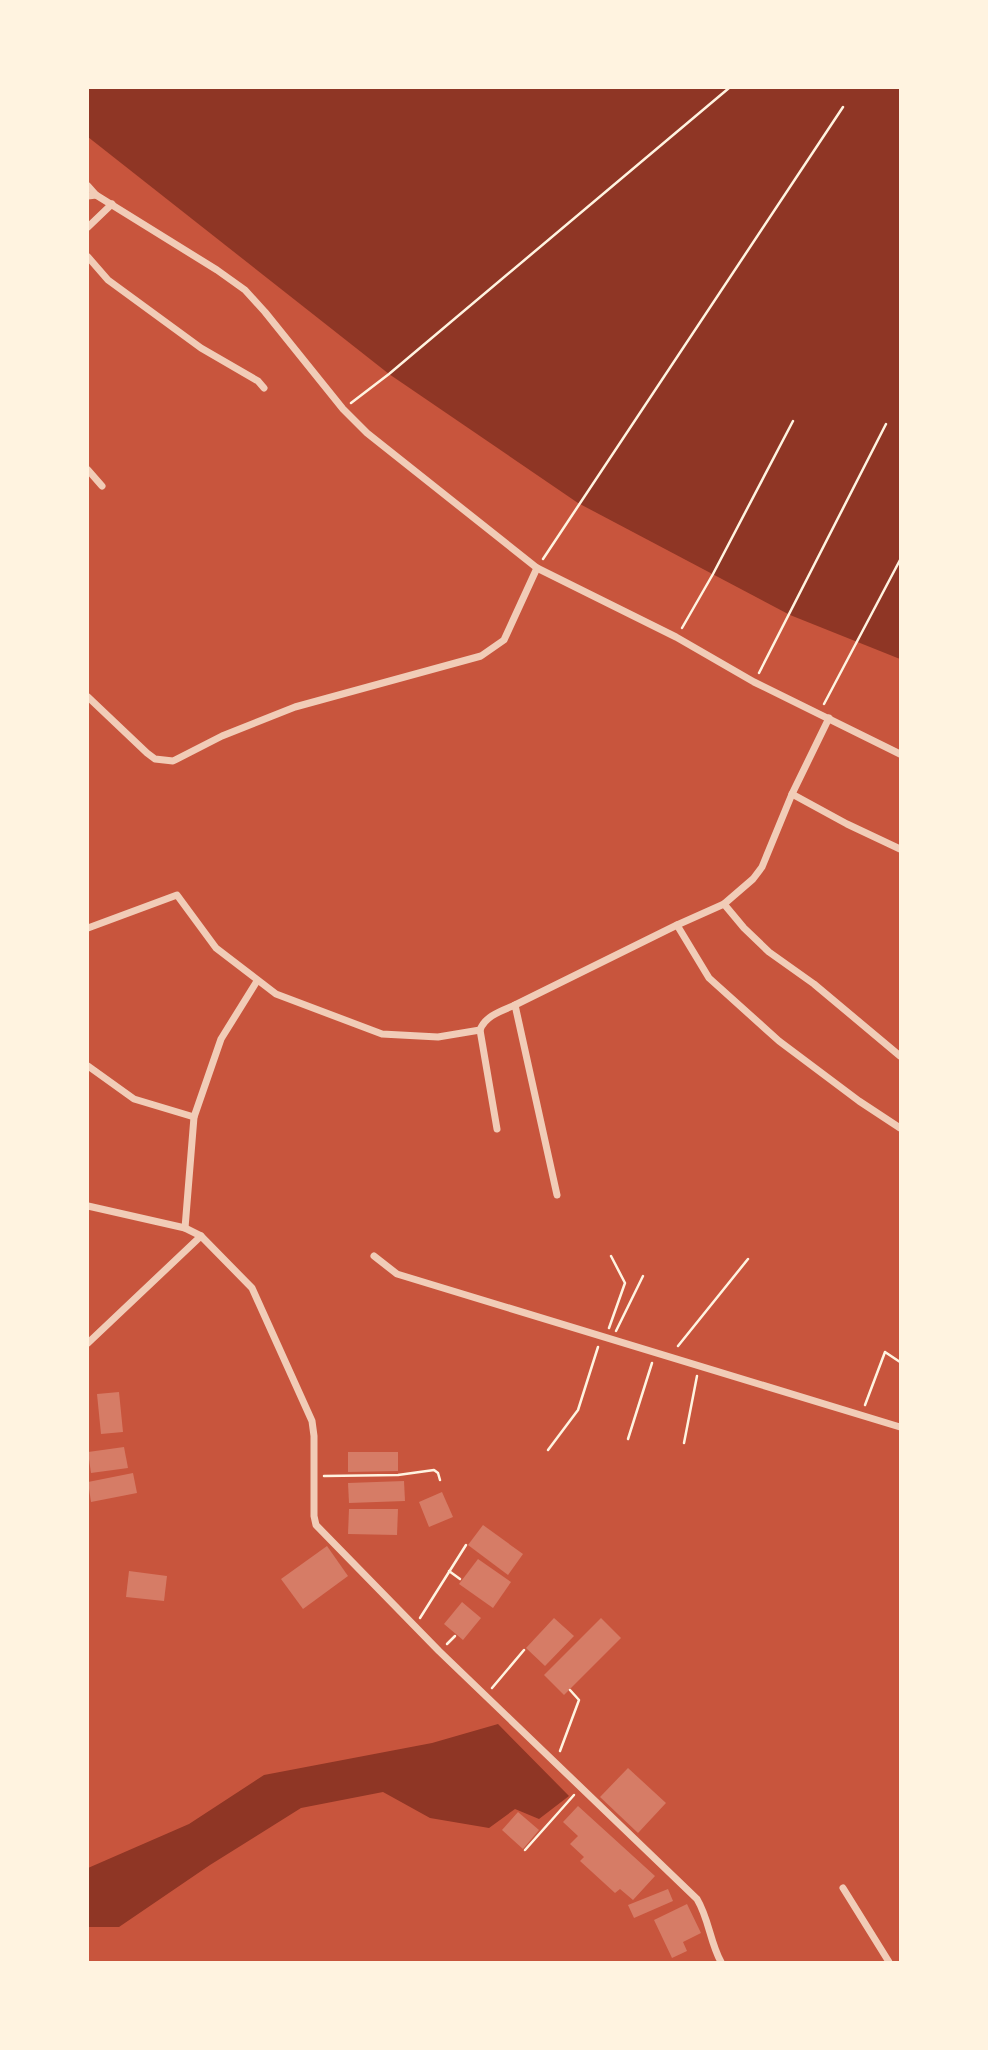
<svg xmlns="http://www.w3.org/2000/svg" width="988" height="2050" font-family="'DM Sans',sans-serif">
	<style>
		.water { fill: #8f3625 }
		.building { fill: #d67c66 }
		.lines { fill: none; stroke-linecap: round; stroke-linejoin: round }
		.path { stroke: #fff3e0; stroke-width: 2.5 }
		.minor { stroke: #f1ccb7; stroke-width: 7 }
	</style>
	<rect width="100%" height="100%" fill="#c8553d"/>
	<g class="water">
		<polygon points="88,88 900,88 900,659 790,615 578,503 389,374 88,137"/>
		<polygon points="498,1724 569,1796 539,1819 515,1809 489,1828 430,1818 383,1792 301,1808 210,1865 119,1927 88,1927 88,1868 189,1824 264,1775 432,1743"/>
	</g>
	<g class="building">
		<polygon points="119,1392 123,1432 101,1434 97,1394"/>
		<polygon points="124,1447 128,1468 91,1473 88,1452"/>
		<polygon points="348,1452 398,1452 398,1471 348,1472"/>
		<polygon points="133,1473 137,1493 91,1502 88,1482"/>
		<polygon points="404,1481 405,1501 349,1503 348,1483"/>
		<polygon points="442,1492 453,1517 429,1527 419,1502"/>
		<polygon points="349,1509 398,1509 397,1535 348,1534"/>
		<polygon points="483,1525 523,1554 508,1575 468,1545"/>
		<polygon points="327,1546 348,1576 303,1609 281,1579"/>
		<polygon points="478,1559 511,1582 493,1608 459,1584"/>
		<polygon points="129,1571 167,1576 164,1601 126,1597"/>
		<polygon points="462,1602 481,1618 463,1640 444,1624"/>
		<polygon points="554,1618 574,1636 545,1666 526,1648"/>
		<polygon points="601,1618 621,1638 564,1695 544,1675"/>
		<polygon points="628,1768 666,1803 638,1833 600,1797"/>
		<polygon points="578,1806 655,1876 633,1900 620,1889 615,1893 580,1861 584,1857 570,1844 578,1836 563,1822"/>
		<polygon points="518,1812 539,1830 523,1849 502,1830"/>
		<polygon points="668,1889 673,1901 634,1918 628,1905"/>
		<polygon points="687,1904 701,1933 683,1942 687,1951 672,1958 654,1920"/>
	</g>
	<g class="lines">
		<g class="path">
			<polyline points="351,403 389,374 729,88"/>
			<polyline points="543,559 843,107"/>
			<polyline points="682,628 713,574 793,421"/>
			<polyline points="759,673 886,424"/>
			<polyline points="824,704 900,560"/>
			<polyline points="609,1328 625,1283 611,1256"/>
			<polyline points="616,1331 643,1276"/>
			<polyline points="678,1346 748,1259"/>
			<polyline points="865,1405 885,1352 900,1362"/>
			<polyline points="628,1439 652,1363"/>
			<polyline points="684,1443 697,1376"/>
			<polyline points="548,1450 578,1410 598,1347"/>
			<polyline points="324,1476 398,1475 434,1470 438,1473 440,1480"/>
			<polyline points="449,1571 460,1579"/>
			<polyline points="420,1618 466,1545"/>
			<polyline points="447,1644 455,1636"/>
			<polyline points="492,1688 524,1650"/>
			<polyline points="560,1751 579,1700 570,1690"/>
			<polyline points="525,1850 574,1795"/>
		</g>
		<g class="minor">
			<polyline points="88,186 96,195"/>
			<polyline points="88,196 96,195 217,270 245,290 265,312 343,409 367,433 537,568 676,637 754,682 900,754"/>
			<polyline points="88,227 112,204"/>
			<polyline points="88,257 108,280 201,348 258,381 264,388"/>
			<polyline points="88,470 102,486"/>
			<polyline points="88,697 147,753 155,759 173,761 222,736 295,707 481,656 504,640 537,568"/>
			<polyline points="792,794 847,824 900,849"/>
			<polyline points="724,904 744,928 769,952 814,984 900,1056"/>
			<polyline points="677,925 709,978 779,1041 859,1101 900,1128"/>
			<polyline points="88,928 177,895 216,948 276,994 382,1034 438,1037 480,1030"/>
			<polyline points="515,1005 557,1195"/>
			<polyline points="88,1066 134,1099 194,1117"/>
			<path d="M497 1129 480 1030C485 1016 501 1011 515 1005L677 925 724 904 753 879 762 867 792 794 829 718"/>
			<path d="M88 1206 185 1228 201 1236 252 1288 312 1421 314 1436V1516L316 1525 439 1651 697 1899C709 1919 710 1942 721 1962"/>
			<polyline points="185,1228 194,1117 221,1039 257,981"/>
			<polyline points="374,1256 397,1274 900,1427"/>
			<polyline points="88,1343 201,1236"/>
			<polyline points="843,1888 889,1962"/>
		</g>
	</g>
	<rect width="988" height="2050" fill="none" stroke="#fff3e0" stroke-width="178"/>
</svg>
